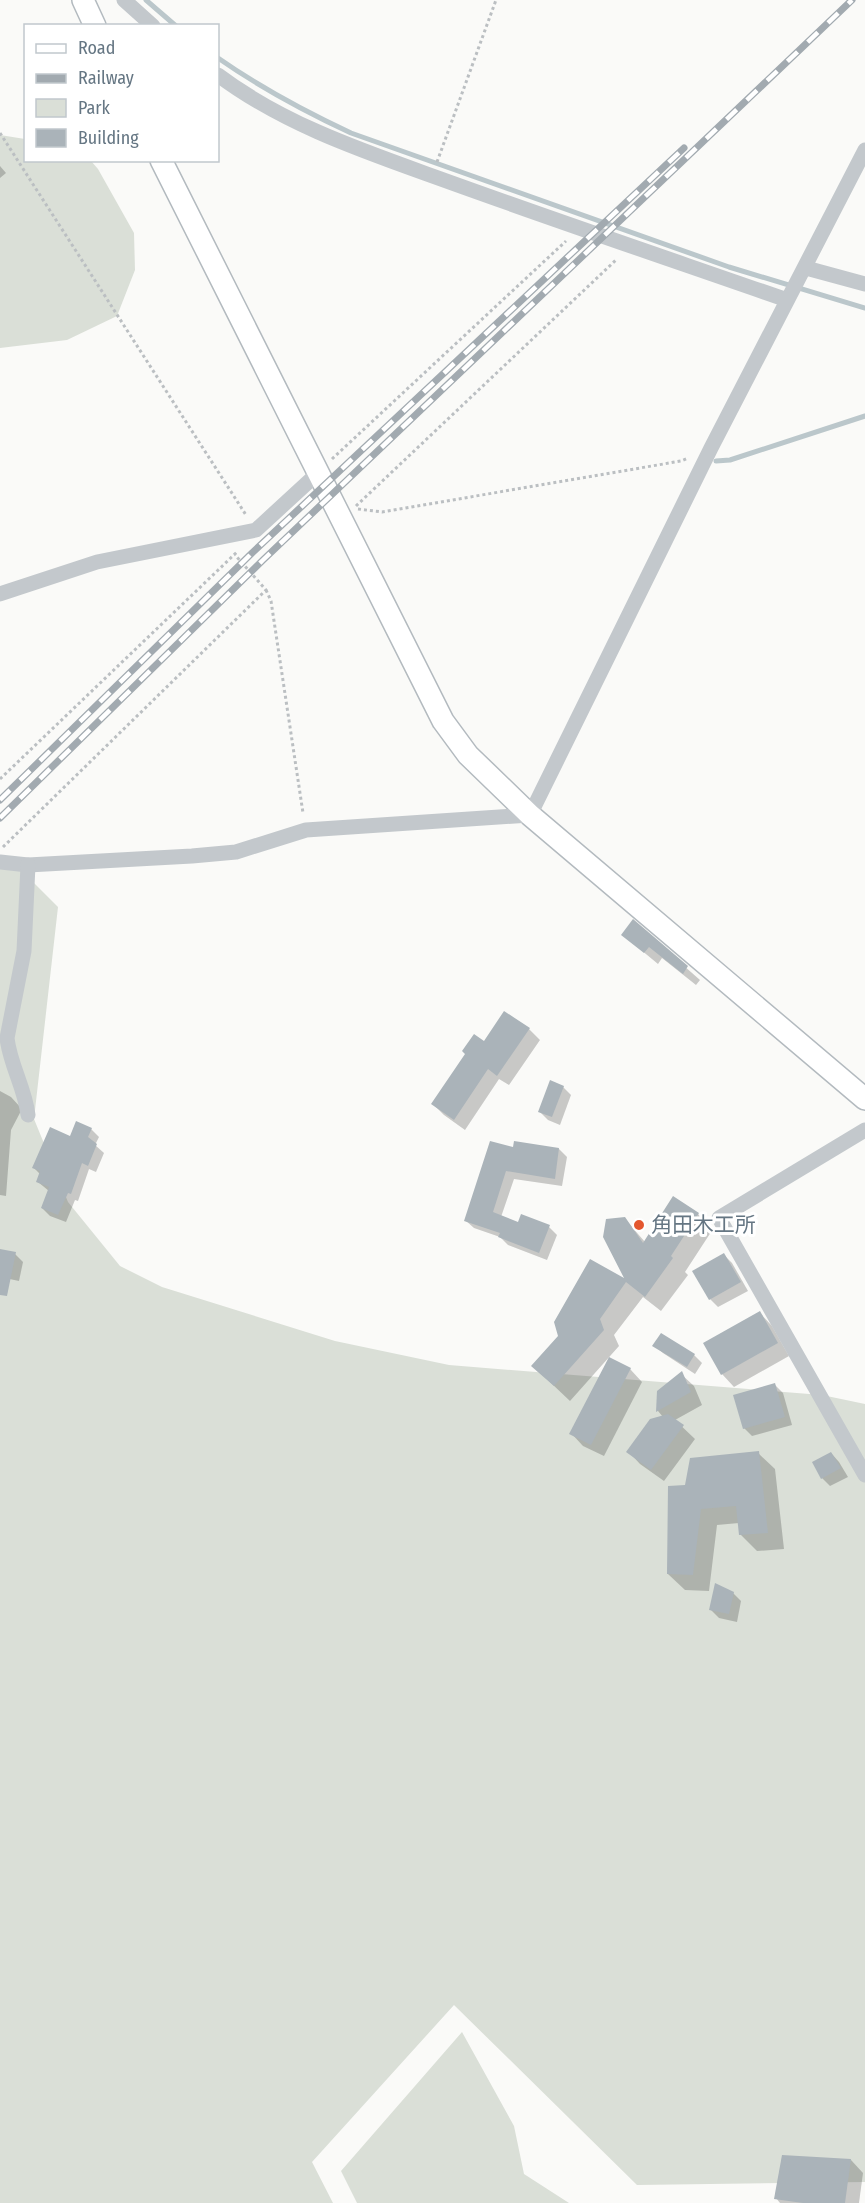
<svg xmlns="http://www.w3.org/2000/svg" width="865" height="2203" font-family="'Fira Sans Condensed','Noto Sans JP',sans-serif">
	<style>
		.green { fill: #dadfd7 }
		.shadow { fill: #0003 }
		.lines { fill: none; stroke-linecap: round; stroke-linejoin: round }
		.stream { stroke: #bbc7cb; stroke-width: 5 }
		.building { fill: #aab3b9 }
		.secondary-casing { stroke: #b3babf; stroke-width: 24 }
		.path { stroke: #bbbfc2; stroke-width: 3; stroke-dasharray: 3 3; stroke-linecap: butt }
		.street { stroke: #c3c8cc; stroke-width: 15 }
		.secondary { stroke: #fff; stroke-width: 21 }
		.rail-casing { stroke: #a2aab0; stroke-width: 7 }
		.rail { stroke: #fff; stroke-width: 4.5; stroke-dasharray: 14; stroke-linecap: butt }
		.poi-dot { fill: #e4572e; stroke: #fff; stroke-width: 2 }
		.labels { text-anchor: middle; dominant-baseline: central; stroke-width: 6; stroke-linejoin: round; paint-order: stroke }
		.poi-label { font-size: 21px; fill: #657683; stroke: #fff; text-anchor: start }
	</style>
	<rect width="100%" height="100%" fill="#fafaf8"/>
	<g class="green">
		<polygon points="0,135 25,139 26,160 91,161 98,169 134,233 135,270 117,316 67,340 0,348"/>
		<polygon points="10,859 58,907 34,1119 68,1202 120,1266 162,1287 335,1341 449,1365 822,1395 865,1404 865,2182 637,2185 454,2005 312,2162 333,2203 0,2203 0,869"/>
		<polygon points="462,2032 514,2126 524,2174 569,2203 357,2203 341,2171"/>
	</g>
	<g class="shadow">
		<polygon points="0,166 6,173 0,178"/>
		<polygon points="634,922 700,980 696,985 662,958 658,964 623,935"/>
		<polygon points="505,1013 529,1029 540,1040 509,1085 499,1079 465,1130 444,1115 433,1104 467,1054 484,1043"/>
		<polygon points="563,1087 571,1095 560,1125 548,1120 540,1112"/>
		<polygon points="0,1091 11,1097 22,1109 11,1130 6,1196 0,1195"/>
		<polygon points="91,1129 99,1137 95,1145 104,1153 96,1172 89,1169 78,1201 75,1200 66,1222 50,1216 42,1208 49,1191 38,1182 40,1174 34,1168 71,1138"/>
		<polygon points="515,1149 559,1149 567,1157 562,1186 514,1179 501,1217 519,1224 549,1227 557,1235 547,1260 508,1245 500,1237 474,1228 465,1220"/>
		<polygon points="698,1214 713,1229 685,1272 688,1275 661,1311 643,1297 614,1335 619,1346 570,1401 533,1366 559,1336 590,1261 628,1282 624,1218 645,1242"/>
		<polygon points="0,1251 15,1254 23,1262 19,1281 0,1277"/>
		<polygon points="724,1255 732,1263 748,1291 718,1307 710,1299"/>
		<polygon points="760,1313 772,1326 789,1356 734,1387 722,1374"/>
		<polygon points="654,1345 694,1355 702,1363 695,1374 663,1353"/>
		<polygon points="630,1369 642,1382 604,1456 583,1446 571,1433"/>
		<polygon points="681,1374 694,1386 702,1405 675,1420 695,1439 664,1481 640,1464 628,1451 663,1417 658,1411 659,1392"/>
		<polygon points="775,1385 783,1393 792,1425 752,1436 744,1428"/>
		<polygon points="758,1453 775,1469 784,1549 757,1551 740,1534 739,1523 717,1525 709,1591 685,1590 668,1574 687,1486"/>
		<polygon points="831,1453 839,1462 848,1477 830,1486 822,1478"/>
		<polygon points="733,1593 741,1601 737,1622 719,1618 711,1610"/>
		<polygon points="851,2160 863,2173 859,2203 780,2203 776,2198"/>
	</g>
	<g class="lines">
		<g class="stream">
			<polyline points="146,0 176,26"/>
			<path d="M218 58C261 88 304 111 351 133L729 267 865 308"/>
			<polyline points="716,461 730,460 865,416"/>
		</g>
	</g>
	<g class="building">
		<polygon points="633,919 688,966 683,974 649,947 644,953 621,935"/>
		<polygon points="504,1011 530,1028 497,1076 488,1069 454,1120 431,1104 465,1054 462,1051 474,1034 484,1041"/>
		<polygon points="550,1080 564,1086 552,1117 538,1112"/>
		<polygon points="76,1121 92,1128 88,1137 97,1144 88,1166 82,1163 71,1194 68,1193 58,1215 41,1208 49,1187 36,1182 40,1171 32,1168 50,1127 70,1136"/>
		<polygon points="490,1141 513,1147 514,1141 559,1148 555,1179 506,1171 493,1212 518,1222 521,1214 550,1225 539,1253 498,1237 500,1233 464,1221"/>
		<polygon points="673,1196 699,1213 671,1256 673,1258 645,1297 626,1282 600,1319 604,1330 554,1386 531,1366 558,1336 554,1322 590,1259 624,1278 603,1237 606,1219 625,1217 643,1243"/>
		<polygon points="0,1249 16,1252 7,1296 0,1295"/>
		<polygon points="724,1253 741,1282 709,1300 692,1271"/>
		<polygon points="760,1311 778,1343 721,1375 703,1343"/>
		<polygon points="661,1333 695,1354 687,1367 652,1346"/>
		<polygon points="609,1357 631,1368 591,1445 569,1434"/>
		<polygon points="682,1371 691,1392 656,1412 657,1391"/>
		<polygon points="775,1383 785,1417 743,1429 733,1395"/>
		<polygon points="668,1414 684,1425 651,1470 626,1452 650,1419"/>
		<polygon points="759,1451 768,1533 739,1535 736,1506 701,1509 693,1575 667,1574 668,1486 685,1485 690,1458"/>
		<polygon points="831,1452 841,1468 821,1479 812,1462"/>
		<polygon points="715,1583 734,1592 729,1614 709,1610"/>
		<polygon points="782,2155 851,2159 845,2203 803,2203 774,2199"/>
	</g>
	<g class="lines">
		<g class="secondary-casing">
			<g id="secondary">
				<polyline points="83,0 95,26"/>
				<polyline points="161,160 443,721 468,755 530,815 865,1099"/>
			</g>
		</g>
		<g class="path">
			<polyline points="0,133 246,515"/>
			<polyline points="437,162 496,0"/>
			<polyline points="332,459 566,241"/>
			<polyline points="356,506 617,259"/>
			<polyline points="358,509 382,512 681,461 688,458"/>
			<polyline points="266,590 271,601 303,813"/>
			<polyline points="0,779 238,551"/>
			<polyline points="3,847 266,590 235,555"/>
		</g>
		<g class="street">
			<polyline points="124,0 153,26"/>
			<path d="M218 75C287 127 372 154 452 183 563 223 675 261 787 300"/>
			<polyline points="806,268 865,284"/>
			<polyline points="0,594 97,562 256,530 318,473"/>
			<polyline points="0,862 28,865 192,856 236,852 306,830 530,815 711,448 865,150"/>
			<path d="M28 865 24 951 7 1038C10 1065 25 1088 28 1115"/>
			<polyline points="865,1130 719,1218 865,1475"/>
		</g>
		<use href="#secondary" class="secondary"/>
		<g class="rail-casing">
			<g id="rail">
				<polyline points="0,800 252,553 684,148"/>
				<polyline points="0,818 263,560 852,0"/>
			</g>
		</g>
		<use href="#rail" class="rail"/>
	</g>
	<circle class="poi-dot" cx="639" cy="1225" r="6"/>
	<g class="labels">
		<g class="poi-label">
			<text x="651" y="1225">角田木工所</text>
		</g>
	</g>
	<rect x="24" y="24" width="195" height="138" fill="#ffffff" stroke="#c1c8cd" stroke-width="1.5"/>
	<rect x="36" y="44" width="30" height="9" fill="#ffffff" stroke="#c1c8cd" stroke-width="1.5"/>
	<text x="78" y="54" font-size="18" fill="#657683">Road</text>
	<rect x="36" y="74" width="30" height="9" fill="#a2aab0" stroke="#c1c8cd" stroke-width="1.5"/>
	<text x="78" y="84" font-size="18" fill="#657683">Railway</text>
	<rect x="36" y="99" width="30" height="18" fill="#dadfd7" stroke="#c1c8cd" stroke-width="1.5"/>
	<text x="78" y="114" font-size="18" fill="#657683">Park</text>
	<rect x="36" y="129" width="30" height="18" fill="#aab3b9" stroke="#c1c8cd" stroke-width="1.5"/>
	<text x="78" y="144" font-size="18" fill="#657683">Building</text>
</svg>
